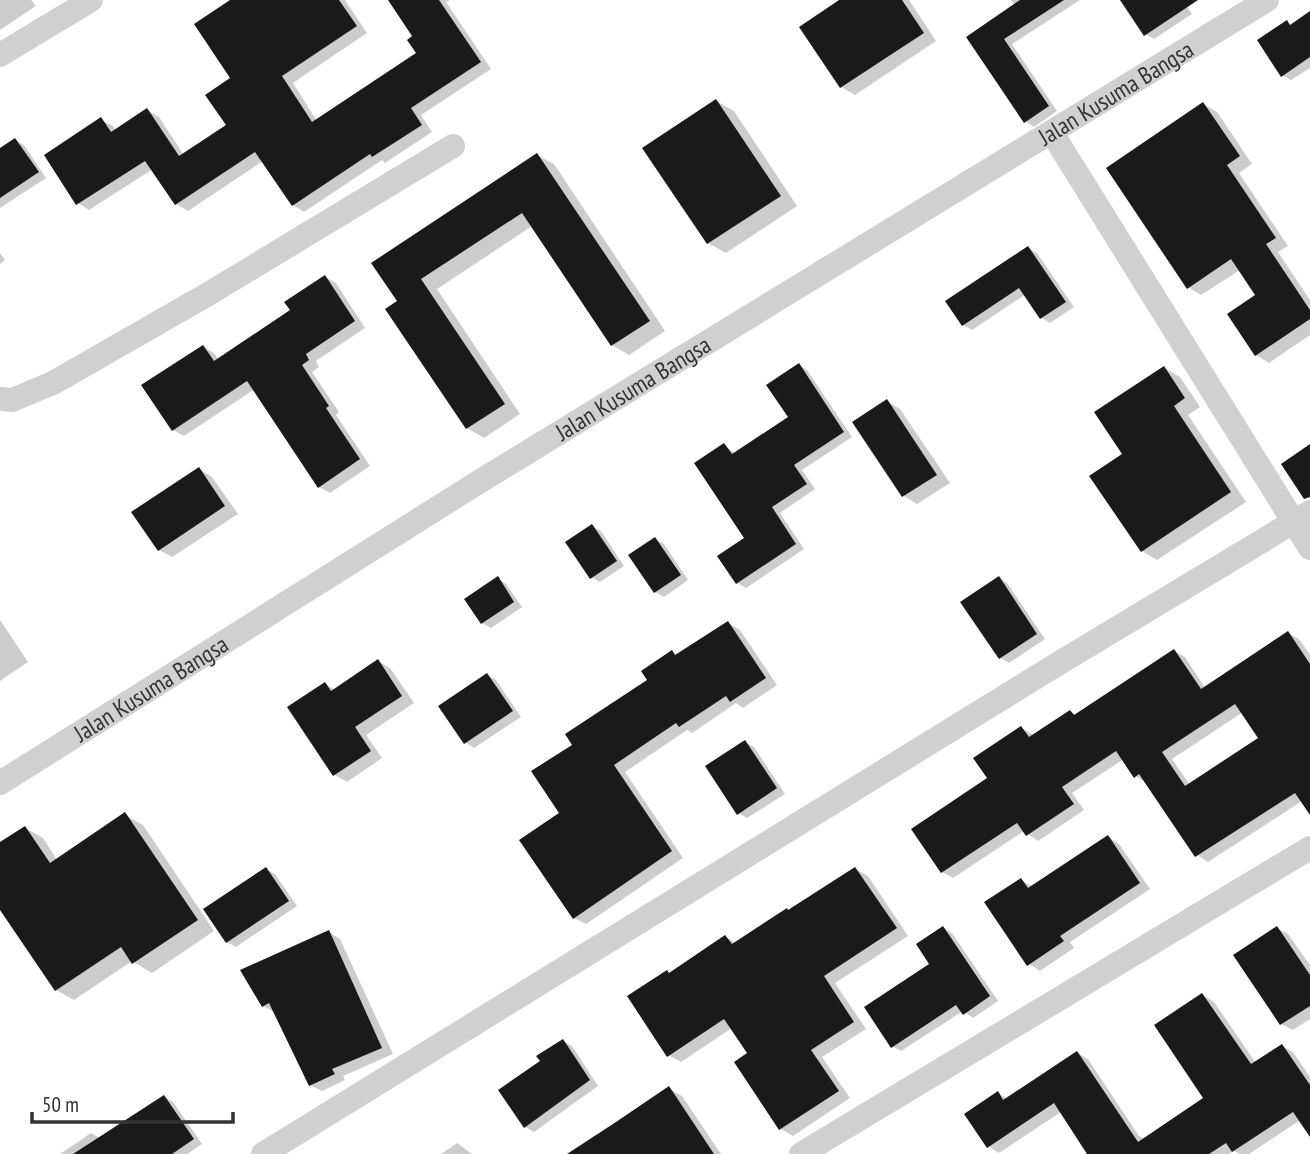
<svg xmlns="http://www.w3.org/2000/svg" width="1310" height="1154" font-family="'PT Sans Narrow',sans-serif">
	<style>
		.shadow { fill: #0003; fill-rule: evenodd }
		.building { fill: #1a1a1a; fill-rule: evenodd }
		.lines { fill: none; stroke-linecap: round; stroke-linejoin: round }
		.street { stroke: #d0d0d0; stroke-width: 24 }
		.labels { text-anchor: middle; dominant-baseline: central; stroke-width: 7; stroke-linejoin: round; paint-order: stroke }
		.street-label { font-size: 24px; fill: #333; stroke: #fff }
	</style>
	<rect width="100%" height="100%" fill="#fff"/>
	<g class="shadow">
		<polygon points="0,0 31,0 36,6 0,30"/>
		<polygon points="233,0 345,0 367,33 293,83 317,121 419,54 415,37 390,0 450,0 446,2 491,69 421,115 432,132 385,163 382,160 304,212 293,205 263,161 188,211 176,204 153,169 89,210 78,203 101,120 113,126 116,131 147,110 159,117 184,155 228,126 232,79"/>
		<polygon points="842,0 909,0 936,41 855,95 841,87"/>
		<polygon points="1011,0 1080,0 1012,44 1057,111 1034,127 1025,121 969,37 1015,6"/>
		<polygon points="1122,0 1182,0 1192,14 1154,39 1145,34"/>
		<polygon points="1310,14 1310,68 1291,80 1282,75 1287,23 1292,26"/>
		<polygon points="716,101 734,111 797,206 726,253 708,243"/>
		<polygon points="1203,104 1217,112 1252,164 1239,173 1288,246 1278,252 1310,300 1310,335 1269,363 1256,355 1258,296 1240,270 1201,295 1188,287"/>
		<polygon points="15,140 24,145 46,178 0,208 0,150"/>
		<polygon points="537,155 554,164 665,331 629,355 612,345 532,226 437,289 520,414 484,438 467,428 388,310 400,302 373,263"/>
		<polygon points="1028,248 1037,253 1074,307 1050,323 1042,318 1026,294 972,330 963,325"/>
		<polygon points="0,253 5,260 0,264"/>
		<polygon points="325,277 336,283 365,328 316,361 319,367 312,372 339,412 336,415 370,466 330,493 319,487 255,389 184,436 173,430 203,347 214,353 219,360 293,311"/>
		<polygon points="799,365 807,370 852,437 802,470 815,489 780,513 804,549 746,588 737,583 747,538 724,445 736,454 791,418"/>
		<polygon points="1164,368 1180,377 1200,407 1188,415 1246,502 1157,560 1142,551 1125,455"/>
		<polygon points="887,401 900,409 950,483 917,504 904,496 854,422"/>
		<polygon points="199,469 212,477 238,514 172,557 159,550"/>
		<polygon points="592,526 601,531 624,566 600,582 591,577"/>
		<polygon points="655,539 664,544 688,580 664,597 655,592"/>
		<polygon points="999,578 1007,583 1045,639 1009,663 1000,658"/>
		<polygon points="498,579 506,584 522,607 491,628 482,623"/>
		<polygon points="0,620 28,662 0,681"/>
		<polygon points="728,623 740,630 777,685 743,708 736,703 692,733 687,730 625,772 683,858 586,924 574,918 562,814 575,745 650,680 672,652 678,656"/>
		<path d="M1288 633 1299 639 1310 655V806L1302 801 1208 862 1197 855 1147 783 1135 776 1124 759 1072 793 1084 810 1038 841 1024 831 953 878 942 872 989 779 1022 728 1033 735 1070 712 1076 715 1174 651 1185 657 1205 688ZM1243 712 1261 738 1190 785 1172 759Z"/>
		<polygon points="378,661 390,668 414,703 366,735 382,758 347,782 335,775 325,684 335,690"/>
		<polygon points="487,675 496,680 521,717 474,748 466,743"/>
		<polygon points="745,742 754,747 785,794 747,818 738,813"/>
		<polygon points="125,815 143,825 214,931 152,973 132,961 74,1000 56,990 0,907 0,844 25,828 43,838 57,860"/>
		<polygon points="1108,837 1119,844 1150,889 1070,942 1074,948 1040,971 1029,964 1021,880 1033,887"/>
		<polygon points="266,869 275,874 297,906 236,947 227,942"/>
		<polygon points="855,869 868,876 908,936 835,983 866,1029 822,1057 850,1098 793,1136 781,1129 750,1054 732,1028 681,1062 668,1055 667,972 671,974 726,937 736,943"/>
		<polygon points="943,928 952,933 998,1001 973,1018 963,1011 901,1051 892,1046 932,964"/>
		<polygon points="1277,928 1288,934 1310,965 1310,1019 1293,1030 1281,1024"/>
		<polygon points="329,932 340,939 393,1054 343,1076 345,1080 322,1091 310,1085 276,1013 263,1006"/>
		<polygon points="1203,995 1214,1002 1256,1063 1282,1046 1293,1052 1310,1077 1310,1124 1302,1119 1249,1154 1240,1154 1234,1151 1229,1154 1089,1154 1061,1112 999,1153 988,1146 998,1093 1007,1099 1077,1053 1088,1059 1139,1136 1145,1139 1206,1099"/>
		<polygon points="563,1041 572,1046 598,1086 534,1132 525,1127"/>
		<polygon points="669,1089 682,1096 721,1154 570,1154"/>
		<polygon points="164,1097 173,1102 202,1144 187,1154 60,1154 91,1133 100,1138"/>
		<polygon points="457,1143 472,1154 441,1154"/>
	</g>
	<g class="building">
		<polygon points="230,0 339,0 357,26 282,76 312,122 416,53 407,40 412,36 388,0 439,0 481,62 411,108 422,125 372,157 370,154 292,206 255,152 175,205 145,161 76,205 44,155 101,117 111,132 147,108 179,156 226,125 205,95 230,78 194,24"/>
		<polygon points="839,0 902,0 924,33 840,88 799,27"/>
		<polygon points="1020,0 1064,0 1004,39 1049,106 1024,123 966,37"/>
		<polygon points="1120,0 1198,0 1144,36"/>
		<polygon points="1310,11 1310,57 1281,77 1257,40 1287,20 1290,25"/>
		<polygon points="716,99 781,196 707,244 642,148"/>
		<polygon points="1203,102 1240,156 1227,165 1276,238 1266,244 1310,310 1310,319 1255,356 1227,314 1255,295 1231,259 1187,289 1106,168"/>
		<polygon points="15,138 39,172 0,198 0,148"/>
		<polygon points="537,153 650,321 611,346 522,213 421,279 505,404 466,429 385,309 397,301 371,263"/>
		<polygon points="1028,246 1066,302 1040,319 1019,288 962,326 945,301"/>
		<polygon points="325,275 355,321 306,354 309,360 302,365 329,406 326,408 360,459 318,488 247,381 172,431 141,385 203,345 214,361 290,310 284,302"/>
		<polygon points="799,363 844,432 794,465 807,484 772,507 796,544 736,584 717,556 744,538 694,463 724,443 732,454 788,417 766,385"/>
		<polygon points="1164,366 1185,398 1174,406 1231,492 1141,552 1089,476 1122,454 1094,412"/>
		<polygon points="887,399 937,475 902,497 852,422"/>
		<polygon points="1310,444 1310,497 1304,499 1281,464"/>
		<polygon points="199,467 225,506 158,551 131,512"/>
		<polygon points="592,524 617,561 590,579 565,542"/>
		<polygon points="655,537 681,575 654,593 628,555"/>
		<polygon points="498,576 514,602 481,624 464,599"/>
		<polygon points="999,576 1037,634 999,659 960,602"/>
		<polygon points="728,621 766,678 730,702 726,696 679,727 676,723 614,765 672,851 573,919 519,840 559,813 531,771 572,745 565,734 647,680 641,671 672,650 675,655"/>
		<path d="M1288 631 1310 664V815L1295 793 1195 857 1139 774 1134 778 1116 751 1062 787 1074 804 1026 836 1017 823 941 873 911 829 987 778 973 758 1021 726 1029 737 1070 710 1074 715 1174 649 1201 689ZM1235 704 1258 738 1185 786 1162 752Z"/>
		<polygon points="378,659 402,696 355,727 371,751 333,776 287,707 325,682 331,691"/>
		<polygon points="487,673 513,711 464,744 438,706"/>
		<polygon points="745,740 777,788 737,815 705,766"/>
		<polygon points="125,812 198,920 132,964 121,947 55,991 0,910 0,842 25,826 50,863"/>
		<polygon points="1108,835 1140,883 1060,936 1064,941 1027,966 984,902 1021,878 1028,888"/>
		<polygon points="266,867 289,901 226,943 203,909"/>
		<polygon points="855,867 897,928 824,976 854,1022 811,1050 839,1091 779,1130 734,1062 747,1053 724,1019 667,1057 627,996 667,970 669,973 725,935 732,944 787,908 788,910"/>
		<polygon points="943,926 990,996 963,1015 956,1005 891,1048 864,1007 929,964 916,944"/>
		<polygon points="1277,926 1310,975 1310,1006 1280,1025 1233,955"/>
		<polygon points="329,930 382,1048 332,1069 335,1074 309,1086 269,1003 262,1007 240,970"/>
		<polygon points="1202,993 1251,1064 1282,1044 1310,1085 1310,1137 1293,1112 1232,1152 1226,1143 1209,1154 1087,1154 1054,1103 987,1148 964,1114 998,1091 1003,1100 1077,1051 1138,1142 1203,1098 1154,1025"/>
		<polygon points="563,1039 590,1080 524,1128 498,1090 540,1061 536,1056"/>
		<polygon points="669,1086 714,1154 567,1154 616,1122"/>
		<polygon points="164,1095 194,1139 172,1154 73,1154"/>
	</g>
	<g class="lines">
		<g class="street">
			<polyline points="0,55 91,0"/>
			<polyline points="1052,133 1310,548"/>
			<polyline points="0,399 12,400 53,383 210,293 453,146"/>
			<path id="s1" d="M0 783 482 480 1267 0"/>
			<polyline points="263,1154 1051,668 1310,512"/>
			<polyline points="801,1154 1310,848"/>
		</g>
	</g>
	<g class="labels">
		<g class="street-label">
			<text stroke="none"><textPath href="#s1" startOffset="1312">Jalan Kusuma Bangsa</textPath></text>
			<text stroke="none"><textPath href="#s1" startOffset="746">Jalan Kusuma Bangsa</textPath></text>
			<text stroke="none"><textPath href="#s1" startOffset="178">Jalan Kusuma Bangsa</textPath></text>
		</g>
	</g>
	<path d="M32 1112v10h201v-10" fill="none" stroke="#333333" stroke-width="3.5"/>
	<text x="42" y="1112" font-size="21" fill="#333333" stroke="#ffffff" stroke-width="5" paint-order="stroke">50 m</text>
</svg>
